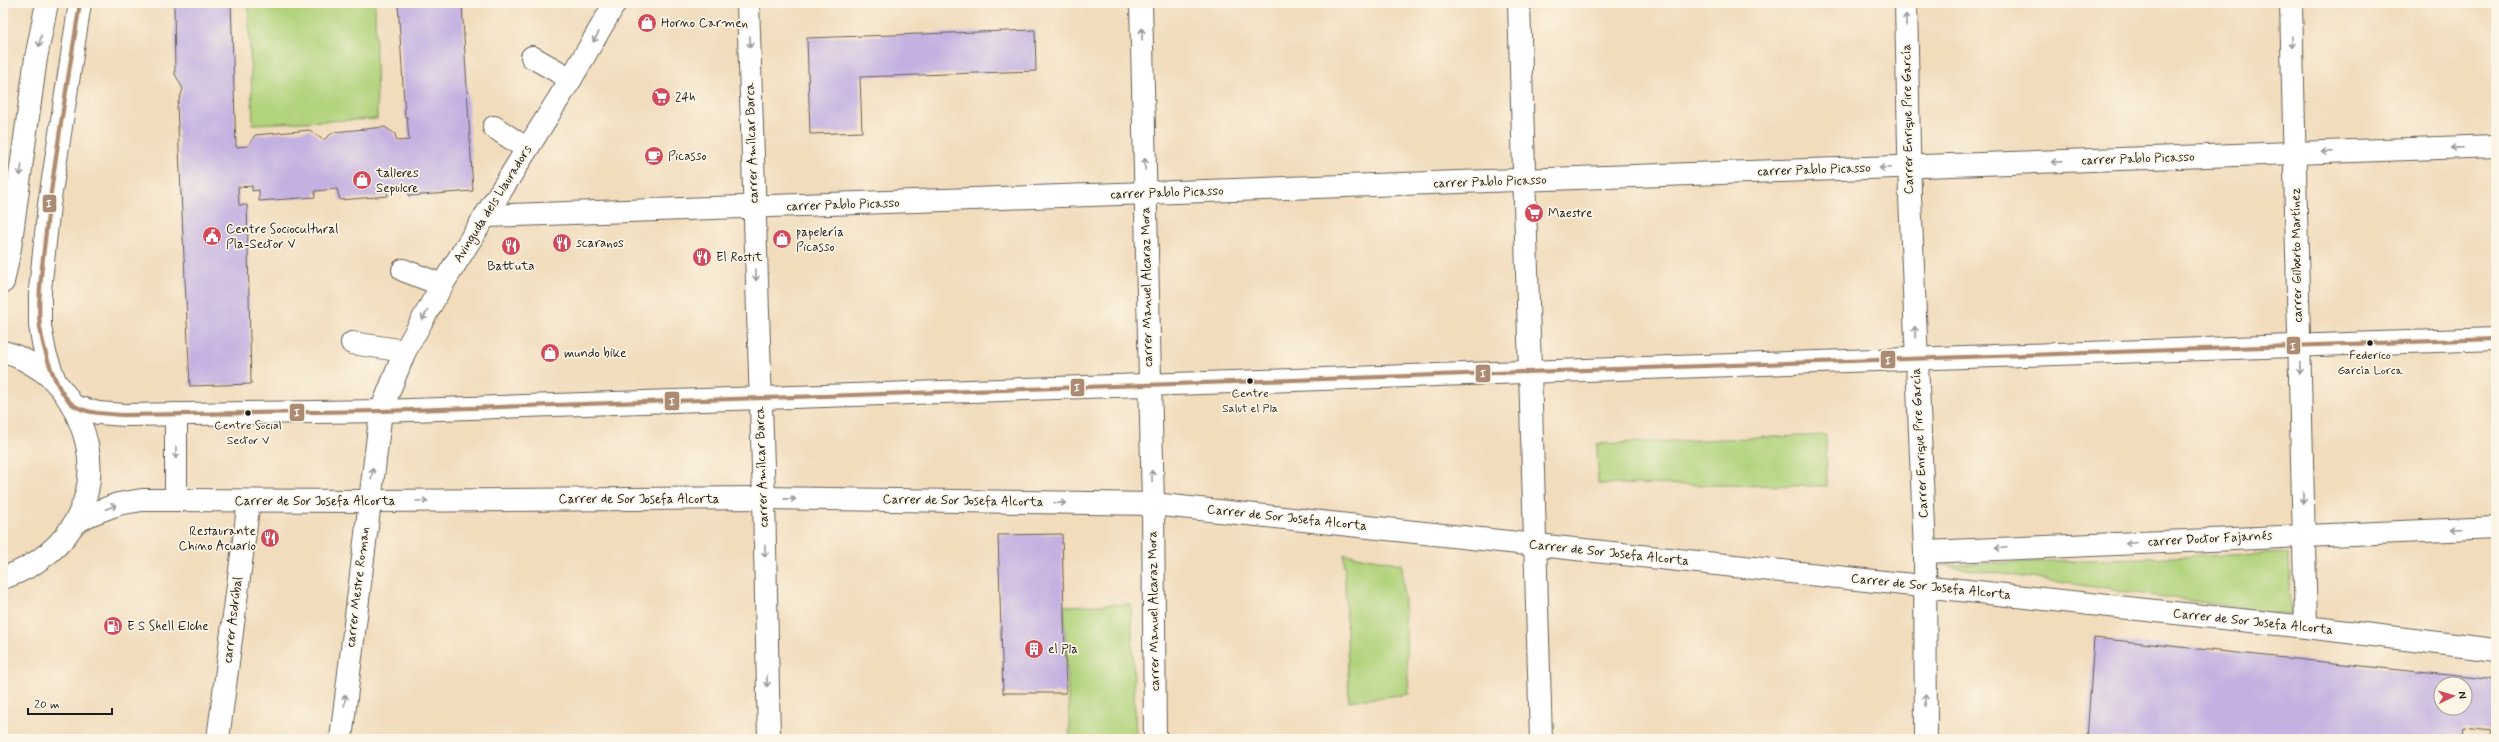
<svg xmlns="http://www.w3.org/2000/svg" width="2499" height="742" font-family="Mynerve,sans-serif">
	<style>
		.green { fill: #b0d37c; stroke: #66784c }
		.building { fill: #c4b1e1; fill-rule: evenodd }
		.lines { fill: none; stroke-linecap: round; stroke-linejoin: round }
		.minor-casing { stroke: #675f54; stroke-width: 24 }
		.major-casing { stroke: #675f54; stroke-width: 24 }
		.minor { stroke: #fff; stroke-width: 22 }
		.major { stroke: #fff; stroke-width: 22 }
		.bus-1-casing { stroke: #fcf5e5; stroke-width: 7 }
		.bus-1 { stroke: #ac8b75; stroke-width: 4 }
		.oneway { stroke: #999 }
		.bus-dot { fill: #1c1c1c; stroke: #fcf5e5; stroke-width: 1.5 }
		.labels { text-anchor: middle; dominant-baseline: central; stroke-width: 3.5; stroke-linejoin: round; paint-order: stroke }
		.bus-label { font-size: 12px; fill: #1c1c1c; stroke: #fcf5e5 }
		.poi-label { font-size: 13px; fill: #1c1c1c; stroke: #fcf5e5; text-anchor: start }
		.street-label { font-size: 13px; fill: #1c1c1c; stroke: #fcf5e5 }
		.line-badge { stroke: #fcf5e5; stroke-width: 1.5 }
		.badge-label { font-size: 11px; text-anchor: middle; font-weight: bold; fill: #fff }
	</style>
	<rect width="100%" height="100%" fill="#fcf5e5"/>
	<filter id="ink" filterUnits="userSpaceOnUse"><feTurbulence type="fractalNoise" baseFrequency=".025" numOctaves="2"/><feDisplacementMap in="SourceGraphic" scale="8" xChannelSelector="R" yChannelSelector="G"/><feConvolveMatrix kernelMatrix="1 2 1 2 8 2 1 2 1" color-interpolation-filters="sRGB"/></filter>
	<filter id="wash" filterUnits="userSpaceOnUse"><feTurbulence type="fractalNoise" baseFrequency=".012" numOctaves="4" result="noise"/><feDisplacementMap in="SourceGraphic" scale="16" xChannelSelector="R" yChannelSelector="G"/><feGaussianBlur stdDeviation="0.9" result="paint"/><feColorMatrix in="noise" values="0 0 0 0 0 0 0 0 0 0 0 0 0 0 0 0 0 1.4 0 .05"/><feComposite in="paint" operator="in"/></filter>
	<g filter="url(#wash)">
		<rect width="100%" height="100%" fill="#f1dcbc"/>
		<g class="green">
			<polygon points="248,3 375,3 377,119 253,124"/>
			<polygon points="1826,435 1827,486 1598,484 1597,444"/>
			<polygon points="2289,553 2291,615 1939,565"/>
			<polygon points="1344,554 1402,564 1409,694 1349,701"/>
			<polygon points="1131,604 1136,739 1070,739 1064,606"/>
		</g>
		<g id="blocks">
			<g class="building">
				<polygon points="174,3 231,3 236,147 248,146 255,135 310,130 323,140 334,132 385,127 395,134 397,141 409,140 407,117 405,117 398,3 462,3 473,191 409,196 408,186 400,186 387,188 388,196 340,200 337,189 315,191 315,197 259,201 259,190 252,191 252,186 238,187 239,205 247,205 251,384 190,386 177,106 183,89 175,74"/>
				<polygon points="1035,30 1036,71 860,77 862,132 810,134 807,38"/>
				<polygon points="1062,534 1066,693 1003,693 998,535"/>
				<path d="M2094 638 2496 680V739H2491L2493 731 2463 728 2462 739H2087ZM2441 684H2465V708H2441Z"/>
			</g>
		</g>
	</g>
	<g filter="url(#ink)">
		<use href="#blocks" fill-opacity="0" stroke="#675f54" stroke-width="1"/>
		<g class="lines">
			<g class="minor-casing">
				<g id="minor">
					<polyline points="748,3 764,498 769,739"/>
					<polyline points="1141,3 1153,504 1155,739"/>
					<polyline points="1519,3 1541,739"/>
					<polyline points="1906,3 1910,196 1925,552 1926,739"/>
					<polyline points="2291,3 2306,627"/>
					<polyline points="532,57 571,79"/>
					<polyline points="494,127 527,149"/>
					<polyline points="485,216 2496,146"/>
					<polyline points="403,270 442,285"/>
					<polyline points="352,343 405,351"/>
					<polyline points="74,406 98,413 125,415 381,411 2496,339"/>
					<polyline points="176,414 176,500"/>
					<polyline points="75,523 89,515 118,504 142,500 176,500 368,501 764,498 1153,504 2306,627 2496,650"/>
					<polyline points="1925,552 2496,528"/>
					<polyline points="218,739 249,501"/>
					<polyline points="341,739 381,411 405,351 442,285 571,79 615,3"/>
				</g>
			</g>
			<g class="major-casing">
				<g id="major">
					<polyline points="3,282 10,248 36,58 47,3"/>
					<path d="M3 352C18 355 31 363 44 372 61 385 71 400 79 420 109 489 72 555 3 578"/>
					<polyline points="55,381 45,353 40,326 40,290 49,205 80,3"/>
				</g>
			</g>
			<use href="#minor" class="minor"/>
			<use href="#major" class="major"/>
			<g class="bus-1-casing">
				<path id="bus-1" d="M80 3C68 79 55 155 46 231 43 260 37 298 40 327 43 348 56 395 75 406 88 414 109 414 125 415L381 411 2496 339"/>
			</g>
			<use href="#bus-1" class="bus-1"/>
		</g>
		<defs><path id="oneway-shaft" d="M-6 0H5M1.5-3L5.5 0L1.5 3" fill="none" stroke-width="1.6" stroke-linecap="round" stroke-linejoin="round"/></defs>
		<g class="oneway">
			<use href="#oneway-shaft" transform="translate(1906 20) rotate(-91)"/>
			<use href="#oneway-shaft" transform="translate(1142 34) rotate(-91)"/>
			<use href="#oneway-shaft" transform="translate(596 37) rotate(120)"/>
			<use href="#oneway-shaft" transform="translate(40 41) rotate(101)"/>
			<use href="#oneway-shaft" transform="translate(750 42) rotate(88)"/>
			<use href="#oneway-shaft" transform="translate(2292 42) rotate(89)"/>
			<use href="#oneway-shaft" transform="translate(2457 148) rotate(178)"/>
			<use href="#oneway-shaft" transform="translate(2327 152) rotate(178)"/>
			<use href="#oneway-shaft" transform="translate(2057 162) rotate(178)"/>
			<use href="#oneway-shaft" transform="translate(1145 164) rotate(-91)"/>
			<use href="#oneway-shaft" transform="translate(1885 168) rotate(178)"/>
			<use href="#oneway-shaft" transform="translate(21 170) rotate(98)"/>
			<use href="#oneway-shaft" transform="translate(756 275) rotate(88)"/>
			<use href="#oneway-shaft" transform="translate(425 315) rotate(119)"/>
			<use href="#oneway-shaft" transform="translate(1915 332) rotate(-92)"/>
			<use href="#oneway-shaft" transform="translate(2300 368) rotate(89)"/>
			<use href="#oneway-shaft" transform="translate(176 453) rotate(90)"/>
			<use href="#oneway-shaft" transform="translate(372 474) rotate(-82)"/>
			<use href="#oneway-shaft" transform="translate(1152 476) rotate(-92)"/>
			<use href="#oneway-shaft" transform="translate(2303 498) rotate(89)"/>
			<use href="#oneway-shaft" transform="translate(790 499) rotate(1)"/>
			<use href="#oneway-shaft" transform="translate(422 501)"/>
			<use href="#oneway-shaft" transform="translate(1060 503) rotate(1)"/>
			<use href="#oneway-shaft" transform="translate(111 507) rotate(-21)"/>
			<use href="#oneway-shaft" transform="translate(2457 529) rotate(178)"/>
			<use href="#oneway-shaft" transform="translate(2131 543) rotate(177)"/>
			<use href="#oneway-shaft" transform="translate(2001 548) rotate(177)"/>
			<use href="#oneway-shaft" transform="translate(765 551) rotate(89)"/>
			<use href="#oneway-shaft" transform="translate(767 681) rotate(89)"/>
			<use href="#oneway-shaft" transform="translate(345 700) rotate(-83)"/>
			<use href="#oneway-shaft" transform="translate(1925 700) rotate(-91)"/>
		</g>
	</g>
	<defs>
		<g id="shop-disc" transform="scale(1)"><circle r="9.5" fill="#d1495b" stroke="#fcf5e5"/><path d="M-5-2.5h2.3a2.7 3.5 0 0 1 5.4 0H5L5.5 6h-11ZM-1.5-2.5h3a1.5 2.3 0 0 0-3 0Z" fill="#fff"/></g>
		<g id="supermarket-disc" transform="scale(1)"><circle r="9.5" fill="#d1495b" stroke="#fcf5e5"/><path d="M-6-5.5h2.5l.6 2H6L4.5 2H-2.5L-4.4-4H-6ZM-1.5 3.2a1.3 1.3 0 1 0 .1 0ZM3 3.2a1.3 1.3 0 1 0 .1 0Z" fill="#fff"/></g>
		<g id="cafe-disc" transform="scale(1)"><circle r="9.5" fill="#d1495b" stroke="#fcf5e5"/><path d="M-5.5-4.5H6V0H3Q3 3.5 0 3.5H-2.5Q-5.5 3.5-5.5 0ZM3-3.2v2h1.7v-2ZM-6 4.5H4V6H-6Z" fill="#fff"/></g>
		<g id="civic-disc" transform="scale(1)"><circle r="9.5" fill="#d1495b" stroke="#fcf5e5"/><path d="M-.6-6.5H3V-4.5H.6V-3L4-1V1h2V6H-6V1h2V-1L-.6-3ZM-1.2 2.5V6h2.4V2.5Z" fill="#fff"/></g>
		<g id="restaurant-disc" transform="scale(1)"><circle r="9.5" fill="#d1495b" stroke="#fcf5e5"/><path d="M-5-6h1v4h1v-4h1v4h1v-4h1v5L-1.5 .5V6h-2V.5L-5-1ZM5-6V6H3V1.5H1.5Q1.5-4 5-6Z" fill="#fff"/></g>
		<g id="fuel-disc" transform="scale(1)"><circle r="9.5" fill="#d1495b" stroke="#fcf5e5"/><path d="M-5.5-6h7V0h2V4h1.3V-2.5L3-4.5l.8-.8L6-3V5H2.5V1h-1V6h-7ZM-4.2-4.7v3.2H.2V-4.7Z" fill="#fff"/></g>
		<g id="building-disc" transform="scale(1)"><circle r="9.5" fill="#d1495b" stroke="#fcf5e5"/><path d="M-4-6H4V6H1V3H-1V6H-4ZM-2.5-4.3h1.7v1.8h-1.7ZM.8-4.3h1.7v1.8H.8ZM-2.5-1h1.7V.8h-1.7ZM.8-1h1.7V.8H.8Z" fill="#fff"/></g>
	</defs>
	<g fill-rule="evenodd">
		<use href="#shop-disc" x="647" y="23"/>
		<use href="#supermarket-disc" x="661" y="97"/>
		<use href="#cafe-disc" x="654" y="156"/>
		<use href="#shop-disc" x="362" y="180"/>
		<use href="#supermarket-disc" x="1534" y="213"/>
		<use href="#civic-disc" x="212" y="236"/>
		<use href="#shop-disc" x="782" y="239"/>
		<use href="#restaurant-disc" x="562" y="243"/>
		<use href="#restaurant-disc" x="511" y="246"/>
		<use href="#restaurant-disc" x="702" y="257"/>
		<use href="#shop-disc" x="550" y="353"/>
		<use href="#restaurant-disc" x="270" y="538"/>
		<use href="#fuel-disc" x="113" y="626"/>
		<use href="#building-disc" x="1034" y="649"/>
	</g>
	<g class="bus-dot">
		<circle cx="2370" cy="343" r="3.5"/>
		<circle cx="1250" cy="381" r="3.5"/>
		<circle cx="248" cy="413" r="3.5"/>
	</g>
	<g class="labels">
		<g class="bus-label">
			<text x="2370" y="356">Federico<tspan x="2370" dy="15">García Lorca</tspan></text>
			<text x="1250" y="394">Centre<tspan x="1250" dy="15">Salut el Pla</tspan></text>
			<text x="248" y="426">Centre Social<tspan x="248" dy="15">Sector V</tspan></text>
		</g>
		<g class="poi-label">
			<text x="661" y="23">Horno Carmen</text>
			<text x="675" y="97">24h</text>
			<text x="668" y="156">Picasso</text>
			<text x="376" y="173">talleres<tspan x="376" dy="15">Sepulcre</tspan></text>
			<text x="1548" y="213">Maestre</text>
			<text x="226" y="229">Centre Sociocultural<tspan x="226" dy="15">Pla-Sector V</tspan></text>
			<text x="796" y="232">papelería<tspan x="796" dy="15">Picasso</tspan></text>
			<text x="576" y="243">scaranos</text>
			<text x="716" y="257">El Rostit</text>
			<text x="511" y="266" text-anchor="middle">Battuta</text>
			<text x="564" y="353">mundo bike</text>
			<text x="256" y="531" text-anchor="end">Restaurante<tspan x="256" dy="15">Chino Acuario</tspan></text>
			<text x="127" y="626">E S Shell Elche</text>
			<text x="1048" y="649">el Pla</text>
		</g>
		<g class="street-label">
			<text transform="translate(1908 119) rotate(-91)">Carrer Enrique Pire García</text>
			<text transform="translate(752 143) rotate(-92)">carrer Amílcar Barca</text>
			<text transform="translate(2138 159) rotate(-2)">carrer Pablo Picasso</text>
			<text transform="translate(1814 170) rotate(-2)">carrer Pablo Picasso</text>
			<text transform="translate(1490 182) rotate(-2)">carrer Pablo Picasso</text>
			<text transform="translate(1167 193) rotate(-2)">carrer Pablo Picasso</text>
			<text transform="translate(493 204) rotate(-58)">Avinguda dels Llauradors</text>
			<text transform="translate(843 205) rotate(-2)">carrer Pablo Picasso</text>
			<text transform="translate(2297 255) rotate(-91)">carrer Gilberto Martínez</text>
			<text transform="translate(1147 287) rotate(-91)">carrer Manuel Alcaraz Mora</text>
			<text transform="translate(1920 443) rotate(-93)">Carrer Enrique Pire García</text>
			<text transform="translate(762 467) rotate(-92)">carrer Amílcar Barca</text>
			<text x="639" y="499">Carrer de Sor Josefa Alcorta</text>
			<text x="315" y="501">Carrer de Sor Josefa Alcorta</text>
			<text transform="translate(963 501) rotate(1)">Carrer de Sor Josefa Alcorta</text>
			<text transform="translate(1287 518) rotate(6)">Carrer de Sor Josefa Alcorta</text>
			<text transform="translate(2210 539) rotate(-3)">carrer Doctor Fajarnés</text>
			<text transform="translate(1609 553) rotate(6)">Carrer de Sor Josefa Alcorta</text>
			<text transform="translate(358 587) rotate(-83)">carrer Mestre Roman</text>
			<text transform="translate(1931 587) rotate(6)">Carrer de Sor Josefa Alcorta</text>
			<text transform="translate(1154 611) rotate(-91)">carrer Manuel Alcaraz Mora</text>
			<text transform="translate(233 620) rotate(-83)">carrer Asdrúbal</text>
			<text transform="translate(2253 622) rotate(6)">Carrer de Sor Josefa Alcorta</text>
		</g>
	</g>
	<g class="line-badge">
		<rect x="42" y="194" width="15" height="19" rx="4" fill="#ac8b75"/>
		<rect x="2286" y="336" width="15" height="19" rx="4" fill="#ac8b75"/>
		<rect x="1880" y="350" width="16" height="19" rx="4" fill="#ac8b75"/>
		<rect x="1475" y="364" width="16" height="19" rx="4" fill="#ac8b75"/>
		<rect x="1070" y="378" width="15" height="19" rx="4" fill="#ac8b75"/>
		<rect x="664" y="391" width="16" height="20" rx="4" fill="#ac8b75"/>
		<rect x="289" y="403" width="16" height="19" rx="4" fill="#ac8b75"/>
	</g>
	<g class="badge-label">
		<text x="49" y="207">I</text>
		<text x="2293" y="350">I</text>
		<text x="1888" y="364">I</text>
		<text x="1483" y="377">I</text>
		<text x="1077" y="391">I</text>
		<text x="672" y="405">I</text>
		<text x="297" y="416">I</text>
	</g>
	<rect width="2499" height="742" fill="none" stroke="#fcf5e5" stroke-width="16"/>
	<g transform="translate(2453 696) rotate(85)"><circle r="19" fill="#fcf5e5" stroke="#a29e95"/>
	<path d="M0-3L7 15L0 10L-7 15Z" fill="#d1495b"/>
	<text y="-6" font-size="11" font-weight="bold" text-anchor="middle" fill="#1c1c1c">N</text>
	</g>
	<path d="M28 708v6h84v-6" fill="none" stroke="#1c1c1c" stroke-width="2"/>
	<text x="34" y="708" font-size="12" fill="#1c1c1c" stroke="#fcf5e5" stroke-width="3" paint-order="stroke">20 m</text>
</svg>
